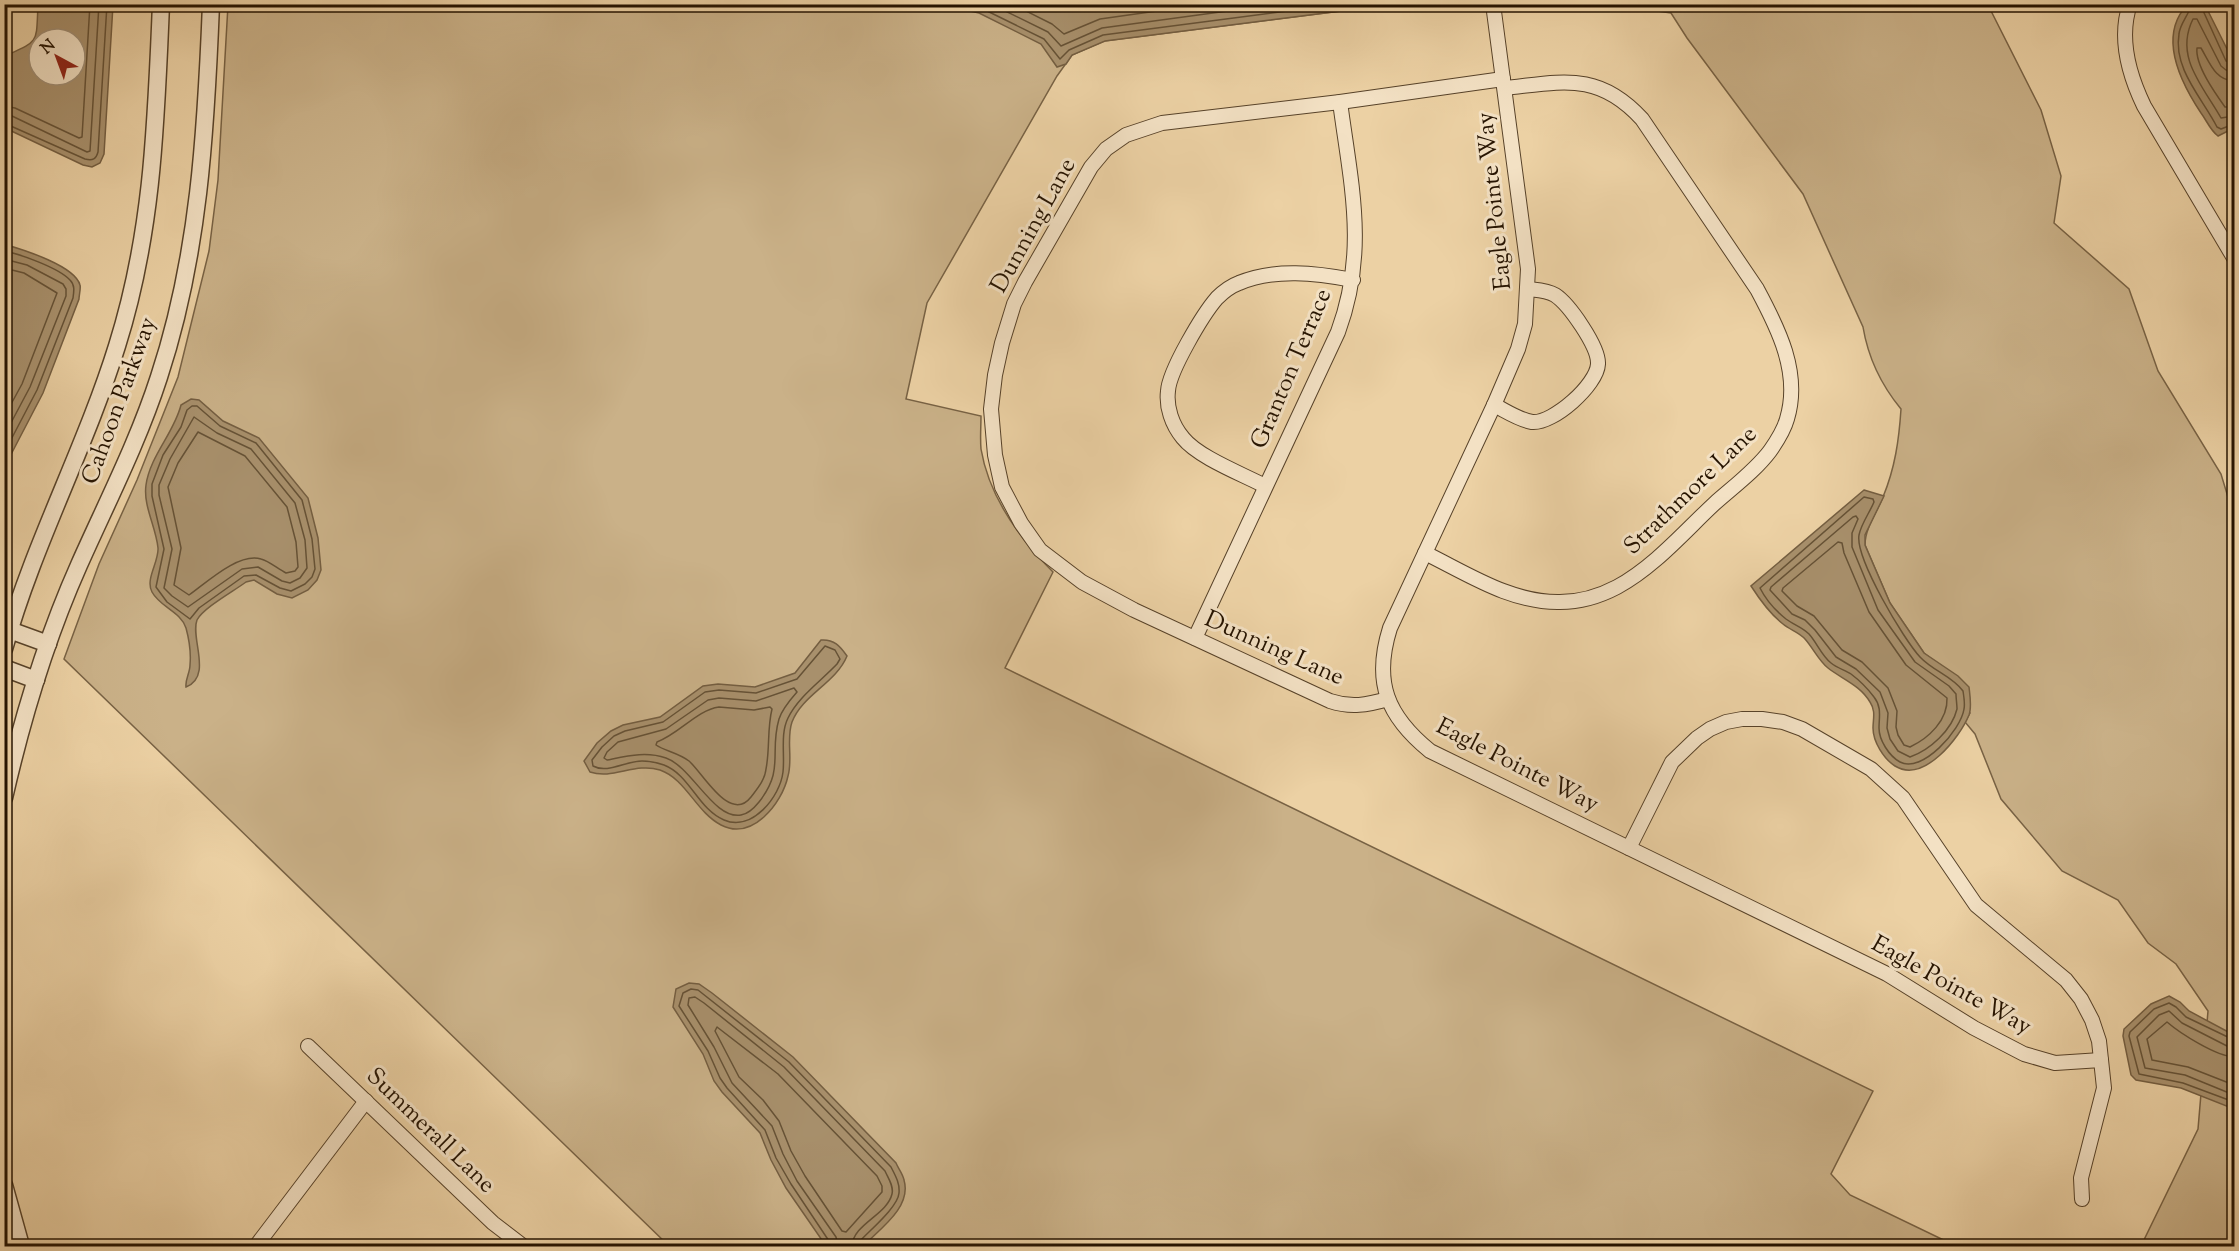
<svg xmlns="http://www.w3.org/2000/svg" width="2239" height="1251" font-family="'Sorts Mill Goudy',serif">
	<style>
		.green { fill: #cab188; stroke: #786244; stroke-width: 1.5 }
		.water { fill: #a8906c; stroke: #745e41; stroke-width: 1.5; fill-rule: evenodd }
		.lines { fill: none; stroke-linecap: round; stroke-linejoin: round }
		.shore { stroke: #665236; stroke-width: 1.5 }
		.minor-casing { stroke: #574229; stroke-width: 16 }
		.tertiary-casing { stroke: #574229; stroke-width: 19 }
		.minor { stroke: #f3e1c4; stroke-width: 14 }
		.tertiary { stroke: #f3e1c4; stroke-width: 16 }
		.labels { text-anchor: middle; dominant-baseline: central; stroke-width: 6; stroke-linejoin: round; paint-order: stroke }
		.street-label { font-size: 24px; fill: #251300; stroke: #f3e1c4 }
	</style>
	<rect width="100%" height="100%" fill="#ecd1a4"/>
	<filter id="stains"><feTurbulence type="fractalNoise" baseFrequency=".00333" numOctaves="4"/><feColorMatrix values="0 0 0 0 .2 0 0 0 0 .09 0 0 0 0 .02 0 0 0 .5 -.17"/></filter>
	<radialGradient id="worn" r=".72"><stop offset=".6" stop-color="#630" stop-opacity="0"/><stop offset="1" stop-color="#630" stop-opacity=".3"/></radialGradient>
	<g class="green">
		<path d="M228 5H1388L1104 41 1072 55 1057 76 927 303 906 399 981 416C981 426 980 438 981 449 989 497 1019 538 1053 572L1005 668 1873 1091 1831 1174 1850 1195 1956 1246H669L64 659 99 564 137 480 178 377 209 251 218 180Z"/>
		<path d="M1617 5H1988L2041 110 2061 176 2054 223 2129 289 2158 371 2221 474 2234 517V1246H2141L2198 1129 2208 1011 2176 964 2148 943 2118 900 2062 871 2001 799 1975 734 1965 722 1970 713 1937 663 1924 653 1890 603 1865 545C1865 528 1877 512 1883 497 1895 468 1899 440 1901 409 1882 386 1868 357 1863 327L1803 194 1687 38 1671 13Z"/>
	</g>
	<g class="water">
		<path d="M38 5H113L104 154 100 163 92 167 83 165 5 128V56C40 40 36 44 38 5ZM39 39H75V75H39Z"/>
		<polygon points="944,5 1388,4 1388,5 1105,41 1072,55 1066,64 1057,67 1041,44 979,13"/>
		<path d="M2187 5H2205L2234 63V128L2218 136C2210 130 2207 121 2201 113 2181 83 2157 37 2187 5Z"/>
		<path d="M7 245C24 250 75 266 80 285 81 288 79 295 79 299L43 393 5 466 4 246Z"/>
		<path d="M191 399 199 400 223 421 259 438 308 498 318 538 321 570 317 580 308 590 292 598 277 594 254 580 246 582C234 591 203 608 197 620 190 638 213 676 186 687 185 679 190 673 190 665 191 654 189 639 186 628 181 612 160 607 152 592 145 579 159 562 158 548 156 527 143 506 146 485 150 456 174 433 181 405Z"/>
		<path d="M1864 490 1884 496 1865 535V545L1890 603 1924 653 1958 676 1969 687C1970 696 1972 707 1969 715 1960 737 1924 784 1895 766 1884 759 1873 742 1873 728 1873 719 1876 711 1870 702 1860 685 1842 679 1828 668 1819 661 1813 648 1805 639 1799 632 1790 630 1783 624 1770 614 1760 600 1751 586Z"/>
		<path d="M821 640C834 639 840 646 847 656 836 683 802 695 792 722 786 739 793 759 788 776 782 804 752 841 721 825 696 812 686 779 660 770 635 762 613 780 590 772L584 761 597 743 611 731 623 725 660 717 703 686 718 684 755 687 795 673Z"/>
		<path d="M689 983 699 984 712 993 793 1057 896 1163C898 1168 903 1174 904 1180 912 1207 880 1229 863 1246H826L786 1188 771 1160 760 1133 722 1092 714 1081 703 1054 673 1007 676 989Z"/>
		<polygon points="2169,996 2180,1002 2189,1011 2234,1035 2234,1109 2181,1088 2136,1080 2131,1075 2123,1036 2124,1029 2151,1004"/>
	</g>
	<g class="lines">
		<g class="shore">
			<polyline points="969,4 981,8 1044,39 1060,59 1069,50 1103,35 1340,4"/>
			<polyline points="991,4 1048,32 1061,46 1102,28 1279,4"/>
			<polyline points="1012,4 1052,24 1064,34 1100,19 1207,4"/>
			<path d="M2191 4C2190 14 2180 23 2179 34 2173 69 2203 99 2217 127L2221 129 2234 124"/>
			<polyline points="2200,4 2226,61 2234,64"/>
			<path d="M2234 72 2226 70 2221 66 2197 19H2193C2174 57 2203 86 2221 118L2234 116"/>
			<path d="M2234 81C2215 80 2210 63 2201 48H2197C2195 65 2215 93 2225 107H2234"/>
			<polyline points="4,106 15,108 79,138 82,137 90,4"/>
			<polyline points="4,115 12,116 87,152 90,151 99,4"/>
			<path d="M4 123 85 159C93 161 96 159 98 152L107 4"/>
			<path d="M4 251C20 254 59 268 70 280 75 285 74 291 73 298L37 390 4 453"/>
			<polyline points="4,259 27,265 63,284 66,289 66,296 30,387 4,436"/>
			<polyline points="4,268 24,273 57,293 22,384 4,417"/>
			<polygon points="192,406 197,406 220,426 256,443 302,500 312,539 315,569 312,577 305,584 291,591 280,588 256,575 244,576 199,608 190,619 167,602 156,587 164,549 152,496 152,484 163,455 181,427 187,410"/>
			<polygon points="194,417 217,433 251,449 295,503 305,540 307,568 300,578 290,583 282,581 258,567 242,569 188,607 172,596 164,588 172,549 159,495 159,485 170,459"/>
			<path d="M198 432 245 456 287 507 296 542 298 567 295 571 286 573C278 569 269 561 261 559 239 552 206 583 189 595L174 585 181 548 168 487 178 463Z"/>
			<path d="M1864 497 1873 499 1874 502C1870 512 1861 524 1859 535 1855 558 1904 640 1920 657 1933 671 1952 676 1963 691 1964 697 1965 704 1964 709 1961 730 1922 774 1900 762 1889 756 1879 740 1879 728 1879 717 1882 707 1874 697 1868 689 1859 680 1851 674 1845 670 1837 668 1831 663 1822 656 1817 643 1809 634 1802 627 1794 625 1786 619 1776 611 1766 600 1760 588Z"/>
			<path d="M1853 517 1856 516 1858 519 1852 533V547L1878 610 1915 662 1949 686 1956 694C1956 698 1957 705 1957 709 1952 730 1930 750 1910 757L1898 751 1890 739 1887 728 1888 713 1880 692 1856 669 1836 657 1815 630 1805 620 1792 614 1770 590 1771 587Z"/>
			<path d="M1838 542 1842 543 1844 553 1869 612 1906 665 1947 698C1948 720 1929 738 1910 747L1904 745 1898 735 1896 727 1897 711 1888 688 1862 662 1842 650 1814 616 1797 606 1782 591 1783 588Z"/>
			<path d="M825 646 835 650 840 659 837 664C821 681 798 697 788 718 780 734 785 755 783 772 780 797 752 832 724 820 698 809 690 775 664 765 658 763 648 761 642 761 626 761 607 774 593 766L592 760 602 747 614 736 625 731 663 722 705 692 719 690 756 693 797 679Z"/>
			<path d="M794 688 797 692C790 700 782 709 779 719 769 753 785 769 759 802 755 807 748 814 741 815 714 820 692 767 666 758 646 751 627 756 607 760L604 758 607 752 618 742 666 729 708 700 719 698 756 701Z"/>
			<path d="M719 707 754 710 770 707 772 709C767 729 770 749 766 769 765 780 757 789 751 797 730 824 703 773 689 761 679 753 665 751 656 745L657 742C679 734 697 710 719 707Z"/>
			<polygon points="717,1027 778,1074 877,1176 882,1186 882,1192 846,1232 842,1231 805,1176 791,1151 779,1121 763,1100 739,1077 715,1031"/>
			<polyline points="2234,1040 2186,1017 2176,1007 2169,1003 2154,1009 2130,1032 2129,1036 2139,1074 2183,1083 2234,1102"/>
			<polyline points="2234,1048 2227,1046 2182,1023 2169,1011 2159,1015 2137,1037 2145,1068 2185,1075 2234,1095"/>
			<path d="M2234 1057C2216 1056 2181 1034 2167 1022L2147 1039 2152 1060 2188 1067 2234 1085"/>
			<path d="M830 1246 829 1241 791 1184 776 1158 765 1130 727 1088 720 1078 708 1051 679 1006 683 993 691 989 698 990 789 1062 891 1167C895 1175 900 1183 899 1193 898 1207 870 1230 860 1241L859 1246"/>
			<path d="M838 1246 836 1237 797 1181 783 1154 772 1126 732 1083 714 1047 688 1005 689 998 695 997 704 1003 784 1067 885 1171C888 1178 894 1186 892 1194 887 1215 853 1224 852 1246"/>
		</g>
		<g class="minor-casing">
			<g id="minor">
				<path d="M1493 4 1528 269 1525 324 1518 349 1494 405 1390 628C1373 682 1387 716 1430 751L1887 974 1974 1028 2024 1054 2055 1063 2101 1060"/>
				<path d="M2130 4C2118 39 2129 75 2144 106L2234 258"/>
				<path d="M1494 405C1506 411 1519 420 1532 422 1553 424 1597 385 1598 364 1599 347 1569 304 1555 295 1547 290 1537 290 1528 289"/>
				<path d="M1265 486C1242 474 1198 457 1183 438 1172 425 1166 407 1168 391 1169 371 1203 314 1217 298 1223 292 1231 286 1239 283 1275 268 1316 273 1353 280"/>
				<path d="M1425 553C1468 574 1511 603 1560 602 1580 602 1600 596 1617 587 1654 567 1684 532 1714 504 1733 487 1755 471 1770 451 1777 441 1784 430 1787 419 1801 373 1778 328 1757 289L1642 119C1598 71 1562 82 1505 88"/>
				<path d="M1195 638 1338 332C1368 251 1351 185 1340 102"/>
				<path d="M1388 699C1367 705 1351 708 1330 701L1134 610 1082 582 1040 550 1021 523 1002 487 995 455 991 409 995 375 1002 343 1014 304 1025 282 1091 167 1106 149 1126 135 1162 123 1340 102 1503 79"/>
				<polyline points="1629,848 1672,762 1697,738 1710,729 1726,722 1742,719 1762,719 1783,722 1802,729 1871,769 1903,798 1976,905 2066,980 2081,999 2092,1020 2099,1041 2104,1088 2081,1178 2082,1199"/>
				<polyline points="308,1046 493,1223 523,1246"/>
				<polyline points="256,1246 366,1101"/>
			</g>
		</g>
		<g class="tertiary-casing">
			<g id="tertiary">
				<polyline points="4,628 48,644"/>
				<path d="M4 649C33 545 85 449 117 346 153 232 156 122 161 4"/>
				<polyline points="4,668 36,680"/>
				<path d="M4 798C22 719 46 639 79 565 107 502 138 442 159 377 199 256 206 131 211 4"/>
				<polyline points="4,1185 21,1246"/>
			</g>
		</g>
		<use href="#minor" class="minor"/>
		<use href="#tertiary" class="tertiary"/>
	</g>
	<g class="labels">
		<g class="street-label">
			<text transform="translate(1495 201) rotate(-96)">Eagle Pointe Way</text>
			<text transform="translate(1034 226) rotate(-61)">Dunning Lane</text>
			<text transform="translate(1292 369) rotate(-67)">Granton Terrace</text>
			<text transform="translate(120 401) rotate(-70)">Cahoon Parkway</text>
			<text transform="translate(1691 491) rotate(-44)">Strathmore Lane</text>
			<text transform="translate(1274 649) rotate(24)">Dunning Lane</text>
			<text transform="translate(1517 766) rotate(27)">Eagle Pointe Way</text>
			<text transform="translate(1951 986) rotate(29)">Eagle Pointe Way</text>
			<text transform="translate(430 1131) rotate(44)">Summerall Lane</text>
		</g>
	</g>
	<rect width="2239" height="1251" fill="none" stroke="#ecd1a4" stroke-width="24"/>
	<rect x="6" y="6" width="2227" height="1239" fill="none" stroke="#251300" stroke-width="3"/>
	<rect x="12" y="12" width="2215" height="1227" fill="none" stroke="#251300" stroke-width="1.5"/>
	<g transform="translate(57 57) rotate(319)"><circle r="28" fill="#f3e1c4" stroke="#a18f76" stroke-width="1.5"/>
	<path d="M0-4.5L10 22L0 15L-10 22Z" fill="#8f2418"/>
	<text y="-9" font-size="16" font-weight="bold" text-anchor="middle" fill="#251300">N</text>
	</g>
	<rect width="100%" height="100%" filter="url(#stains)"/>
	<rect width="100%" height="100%" fill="url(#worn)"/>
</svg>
